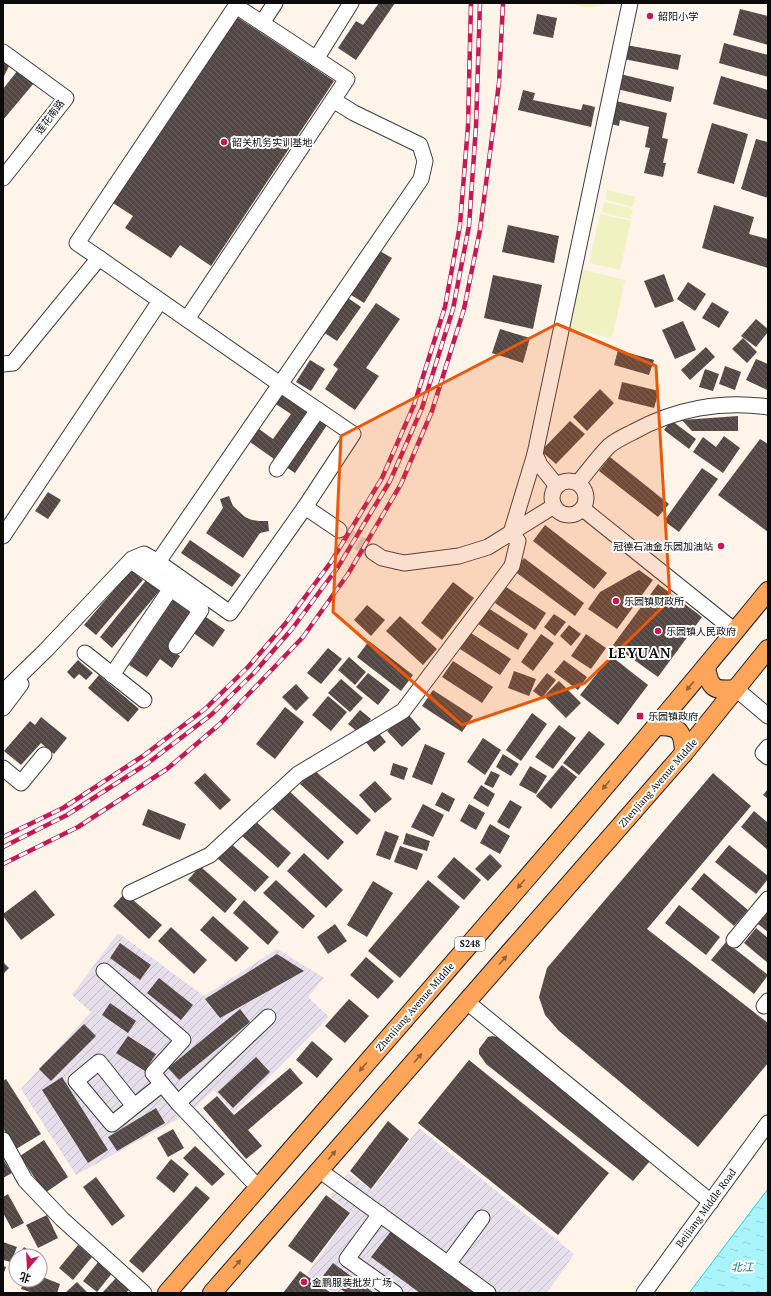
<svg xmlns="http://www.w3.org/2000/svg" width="771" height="1296" font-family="'PT Serif','Noto Sans SC',serif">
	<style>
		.industrial { fill: url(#industrial-furrows) }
		.pitch { fill: #f0f2c2 }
		.water { fill: url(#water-ripples); stroke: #2ac6d7 }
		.building { fill: url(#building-back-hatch) }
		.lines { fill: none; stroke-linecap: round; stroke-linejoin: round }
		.minor-tunnel { stroke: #dad1c8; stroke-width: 15; stroke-dasharray: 15 8; stroke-linecap: butt }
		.minor-casing { stroke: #3e3e3e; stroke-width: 17 }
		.major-casing { stroke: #1c1c1c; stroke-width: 20 }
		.minor { stroke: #fff; stroke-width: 15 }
		.major { stroke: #ffa559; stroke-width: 18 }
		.rail-casing { stroke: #c41955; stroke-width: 4.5 }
		.rail { stroke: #fff; stroke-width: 3; stroke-dasharray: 9; stroke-linecap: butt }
		.oneway { fill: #916036 }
		.marked { fill: #e8590c; fill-opacity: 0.2; stroke: #e8590c; stroke-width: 3; stroke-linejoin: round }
		.poi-dot { fill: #c41955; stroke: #fff; stroke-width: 1.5 }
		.labels { text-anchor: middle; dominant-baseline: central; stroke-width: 4; stroke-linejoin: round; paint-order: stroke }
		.shield { fill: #fff; stroke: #545454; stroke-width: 1 }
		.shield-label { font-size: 9px; font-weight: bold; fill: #0b0b0b }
		.poi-label { font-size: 10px; fill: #0b0b0b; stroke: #fff; text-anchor: start }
		.street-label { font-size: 10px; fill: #0b0b0b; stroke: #fff }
		.water-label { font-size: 11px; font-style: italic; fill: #0d7d8e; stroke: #fff }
		.district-label { font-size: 14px; font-weight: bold; letter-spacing: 1px; fill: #0b0b0b; stroke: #fff }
	</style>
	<defs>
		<pattern id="industrial-furrows" width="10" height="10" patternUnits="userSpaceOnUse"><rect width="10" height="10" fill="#e6deeb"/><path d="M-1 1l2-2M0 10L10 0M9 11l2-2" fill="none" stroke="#c4bdc8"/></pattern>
		<pattern id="water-ripples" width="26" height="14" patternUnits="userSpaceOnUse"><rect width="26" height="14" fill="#a9f5fb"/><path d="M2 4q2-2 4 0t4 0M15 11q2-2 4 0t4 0" fill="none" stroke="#90d1d6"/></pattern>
		<pattern id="building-back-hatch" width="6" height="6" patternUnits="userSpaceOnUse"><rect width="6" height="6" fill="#544846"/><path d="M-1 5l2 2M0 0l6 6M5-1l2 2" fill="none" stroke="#685e5c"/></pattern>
	</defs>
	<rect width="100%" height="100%" fill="#fff4e9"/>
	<g class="industrial">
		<polygon points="118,933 204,996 277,949 324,978 308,997 329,1017 234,1113 214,1090 195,1107 246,1161 233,1174 180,1118 76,1175 21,1089 91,1012 72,995"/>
		<polygon points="419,1128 574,1254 547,1293 334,1293 307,1274 351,1213 330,1196 348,1173 372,1190"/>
	</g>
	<g class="pitch">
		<path d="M572 3H605C595 9 582 9 572 3Z"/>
		<polygon points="607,190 636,197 633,207 605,199"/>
		<polygon points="604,202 633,209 630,219 602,212"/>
		<polygon points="600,214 631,221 620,270 589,263"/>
		<polygon points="581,269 625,280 612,338 568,328"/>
	</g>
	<polygon class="water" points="768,1189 768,1293 689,1293"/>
	<g class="building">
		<polygon points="379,3 395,3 356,60 338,48 356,21 363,25"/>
		<polygon points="740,9 768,16 768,45 733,35"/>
		<polygon points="537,14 557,18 553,38 533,34"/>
		<polygon points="237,17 334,81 211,266 180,245 171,258 125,228 133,216 113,203"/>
		<polygon points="724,43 768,55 768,77 719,63"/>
		<polygon points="626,45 681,55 678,70 624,59"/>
		<polygon points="3,61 10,64 3,78"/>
		<polygon points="18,70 34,83 3,120 3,89"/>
		<polygon points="620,74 674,87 671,102 617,89"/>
		<polygon points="721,76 768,90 768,120 713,104"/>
		<polygon points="523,90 535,93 533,100 581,110 583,104 595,107 591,127 518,110"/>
		<polygon points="616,101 667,113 662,138 668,139 663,163 666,163 663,177 644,173 650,148 645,147 649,127 620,120 619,126 611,124"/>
		<polygon points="712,123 748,134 734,184 697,173"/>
		<polygon points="756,139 768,142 768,198 741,189"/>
		<polygon points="714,205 754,217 749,234 768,239 768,268 702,248"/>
		<polygon points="508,225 559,236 554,263 502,252"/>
		<polygon points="378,250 392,258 364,303 351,295"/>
		<polygon points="664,274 674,301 655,308 644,281"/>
		<polygon points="493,275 542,285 533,329 484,318"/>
		<polygon points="688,282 706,294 695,311 677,299"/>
		<polygon points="348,298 361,307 337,341 323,332"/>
		<polygon points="712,302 729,312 719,328 702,318"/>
		<polygon points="376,303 400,319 366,368 379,376 355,410 325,389 338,369 333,365"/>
		<polygon points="756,319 768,329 768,332 756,347 741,336"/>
		<polygon points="683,321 696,350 675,359 662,330"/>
		<polygon points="500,329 530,338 523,363 492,353"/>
		<polygon points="743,338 757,352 747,363 732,349"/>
		<polygon points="706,347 715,357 690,380 681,370"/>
		<polygon points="618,350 654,360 649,375 614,365"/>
		<polygon points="756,359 768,364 768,387 767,390 746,380"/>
		<polygon points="310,360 325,369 311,391 296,382"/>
		<polygon points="725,366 741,372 735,390 719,384"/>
		<polygon points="705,369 719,374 713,391 699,387"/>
		<polygon points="622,382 659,391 654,408 618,399"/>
		<polygon points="600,389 614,403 587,431 573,417"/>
		<polygon points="280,394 307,412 274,459 250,442 259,429 273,439 291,414 274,403"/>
		<polygon points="738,416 738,431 692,431 682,420"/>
		<polygon points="315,417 327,425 295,473 283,465"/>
		<polygon points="671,420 696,439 689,449 664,430"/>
		<polygon points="570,421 585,434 556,464 541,451"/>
		<polygon points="724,436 740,448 723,473 693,452 703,437 716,447"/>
		<polygon points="760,439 768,444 768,532 718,495"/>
		<polygon points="610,457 669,504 658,517 599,471"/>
		<polygon points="702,468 718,479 679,532 664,521"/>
		<polygon points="48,492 61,500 48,519 35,511"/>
		<polygon points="229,496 233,506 245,517 252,520 259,521 268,521 269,531 260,533 243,558 206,533 223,508 220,499"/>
		<polygon points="545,525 607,573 594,589 533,541"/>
		<polygon points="190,540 241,575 232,587 181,553"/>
		<polygon points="524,558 584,603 575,616 514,571"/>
		<polygon points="131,570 143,580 96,635 84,625"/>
		<polygon points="639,570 653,580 617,629 588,609 600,592"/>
		<polygon points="147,579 160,590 112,648 100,637"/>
		<polygon points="453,582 474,598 442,640 421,623"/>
		<polygon points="658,584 702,617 658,677 613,645"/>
		<polygon points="506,587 546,613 535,630 495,603"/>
		<polygon points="175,597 194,610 168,648 180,656 172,668 160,659 147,677 129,665"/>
		<polygon points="367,605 385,620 371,636 354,620"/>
		<polygon points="488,608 528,634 518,650 478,624"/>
		<polygon points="554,614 566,622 555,636 544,627"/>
		<polygon points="203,615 225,630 213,647 192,632"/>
		<polygon points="400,616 437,649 423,665 386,631"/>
		<polygon points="569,625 581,634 571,646 560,636"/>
		<polygon points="471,633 511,659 500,675 460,649"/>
		<polygon points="541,634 554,643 533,671 521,662"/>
		<polygon points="586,634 606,648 591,669 571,656"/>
		<polygon points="369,641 413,675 401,691 357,657"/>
		<polygon points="328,648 342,659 321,684 307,673"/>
		<polygon points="611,656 648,685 618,725 580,695"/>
		<polygon points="349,657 366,672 355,685 338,670"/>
		<polygon points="78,660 93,673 86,680 79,674 74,679 67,672"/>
		<polygon points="564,660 587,677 578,690 554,672"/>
		<polygon points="453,661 493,687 482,703 442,677"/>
		<polygon points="514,671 536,679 529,696 508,688"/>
		<polygon points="368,673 390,690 378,705 356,687"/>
		<polygon points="547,673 556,680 542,698 533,691"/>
		<polygon points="99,675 139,709 128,722 88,688"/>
		<polygon points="341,679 363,698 350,712 328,693"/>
		<polygon points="559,681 581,703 566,718 544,696"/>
		<polygon points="296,684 309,698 296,711 282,697"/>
		<polygon points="433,690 473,716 462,732 422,706"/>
		<polygon points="328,696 347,712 331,731 312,715"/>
		<polygon points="285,707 304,722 275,759 256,744"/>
		<polygon points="360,710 371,719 359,733 348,724"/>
		<polygon points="407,713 421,729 402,747 387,731"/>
		<polygon points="532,713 547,724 521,761 506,750"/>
		<polygon points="41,717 67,738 54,754 41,743 21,765 4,751 30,721 35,725"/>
		<polygon points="559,725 576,738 553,769 535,757"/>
		<polygon points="377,731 386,742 374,752 365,741"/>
		<polygon points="589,731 605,744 579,775 563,763"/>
		<polygon points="483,738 501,750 485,775 467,762"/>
		<polygon points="425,744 445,753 432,785 412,777"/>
		<polygon points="503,754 519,764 511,776 496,767"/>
		<polygon points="393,763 408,768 404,780 390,775"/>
		<polygon points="562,765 577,777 551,809 536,796"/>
		<polygon points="530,766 547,776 536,794 519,785"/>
		<polygon points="313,769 371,820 357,835 300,784"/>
		<polygon points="491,771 500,775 493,788 484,784"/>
		<polygon points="205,773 231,800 220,810 194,783"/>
		<polygon points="713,773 751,806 647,929 768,1023 768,1063 698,1147 559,1031 545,1015 539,997 547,968"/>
		<polygon points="375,781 392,799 375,813 359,795"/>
		<polygon points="481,785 495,794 488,807 473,798"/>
		<polygon points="287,789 344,842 328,860 270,807"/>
		<polygon points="768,789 768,799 763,795"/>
		<polygon points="442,792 455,799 449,812 435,805"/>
		<polygon points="510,800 522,807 509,829 497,822"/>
		<polygon points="423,804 444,815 433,837 411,827"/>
		<polygon points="469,804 485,813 476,830 460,821"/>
		<polygon points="148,809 186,824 180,840 142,825"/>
		<polygon points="754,811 768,823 768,850 741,827"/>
		<polygon points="254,820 291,853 278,868 241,835"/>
		<polygon points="490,824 510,836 500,854 480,843"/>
		<polygon points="385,831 399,836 390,860 376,855"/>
		<polygon points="406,833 430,841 427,851 403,844"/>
		<polygon points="229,842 269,877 255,892 216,857"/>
		<polygon points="729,845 768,876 768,879 756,894 715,862"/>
		<polygon points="400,846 423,854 417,870 394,862"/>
		<polygon points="304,853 343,890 326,908 287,871"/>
		<polygon points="490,854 502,866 488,881 475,869"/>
		<polygon points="454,857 481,880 464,900 437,877"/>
		<polygon points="200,866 237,899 225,913 188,880"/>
		<polygon points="704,873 748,910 734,926 691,889"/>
		<polygon points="276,880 315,916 303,929 263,893"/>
		<polygon points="428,880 460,907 400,978 368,951"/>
		<polygon points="373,881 393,893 367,937 347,925"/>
		<polygon points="35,890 55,915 21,940 3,916 3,914"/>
		<polygon points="125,893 162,925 149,939 113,906"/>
		<polygon points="244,900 279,932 268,945 233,913"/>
		<polygon points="679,905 720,937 706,955 665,923"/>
		<polygon points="768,911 768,932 758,924"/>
		<polygon points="213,916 249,948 236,962 200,930"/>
		<polygon points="335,924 347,941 328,954 317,937"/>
		<polygon points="171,927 207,960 194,974 158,941"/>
		<polygon points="756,928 768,938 768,963 744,943"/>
		<polygon points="726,942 768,975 754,994 711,960"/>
		<polygon points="120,943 151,965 140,980 110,958"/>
		<polygon points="277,954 304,971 220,1018 205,999"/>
		<polygon points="366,957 394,981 378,999 350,975"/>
		<polygon points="3,962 9,968 3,974"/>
		<polygon points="159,978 193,1005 181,1020 147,993"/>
		<polygon points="349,999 369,1016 345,1043 325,1026"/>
		<polygon points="110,1003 136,1021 128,1033 102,1015"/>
		<polygon points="240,1009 250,1022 179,1080 168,1068"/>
		<polygon points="84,1024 96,1036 51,1081 39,1069"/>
		<polygon points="128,1036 156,1054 145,1071 116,1053"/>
		<polygon points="492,1036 502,1038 650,1161 633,1181 486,1064 479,1054 479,1049 488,1037"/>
		<polygon points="312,1041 333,1059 317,1078 296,1060"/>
		<polygon points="256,1057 270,1072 233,1108 218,1092"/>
		<polygon points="469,1060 609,1173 558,1235 418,1123"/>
		<polygon points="290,1068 303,1083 248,1130 262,1146 246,1159 203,1108 217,1096 234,1115"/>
		<polygon points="62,1077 108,1150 88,1163 42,1090"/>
		<polygon points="6,1079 41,1134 16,1149 3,1128 3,1081"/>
		<polygon points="156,1108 165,1123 117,1151 108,1137"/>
		<polygon points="388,1121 409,1139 371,1189 350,1171"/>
		<polygon points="173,1129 184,1148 168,1157 157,1138"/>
		<polygon points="44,1140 68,1177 45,1193 20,1156"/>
		<polygon points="195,1146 225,1174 212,1186 183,1158"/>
		<polygon points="3,1159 12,1173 3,1178"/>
		<polygon points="171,1159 189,1174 174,1193 156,1178"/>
		<polygon points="96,1177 125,1216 112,1226 83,1187"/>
		<polygon points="196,1186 210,1198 143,1273 129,1261"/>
		<polygon points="8,1194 24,1223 12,1229 3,1213 3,1197"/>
		<polygon points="326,1195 350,1213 312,1263 288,1246"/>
		<polygon points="47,1215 58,1238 38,1248 26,1225"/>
		<polygon points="391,1231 473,1290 471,1293 420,1293 371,1257"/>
		<polygon points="3,1242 17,1247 11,1262 3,1260"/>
		<polygon points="78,1245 92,1257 73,1280 59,1268"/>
		<polygon points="24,1247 37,1256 18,1256"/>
		<polygon points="99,1261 113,1272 97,1292 83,1281"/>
		<polygon points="333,1263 374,1293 346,1293 323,1276"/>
		<polygon points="3,1266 6,1267 3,1275"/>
		<polygon points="300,1271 331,1293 283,1293"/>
		<polygon points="40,1276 60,1284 57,1293 33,1293 21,1289 24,1280 40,1280"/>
		<polygon points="116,1278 129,1290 126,1293 102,1293"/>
		<polygon points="77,1282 88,1293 65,1293"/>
	</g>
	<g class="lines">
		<polyline class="minor-tunnel" points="339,530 373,552"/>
		<g class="minor-casing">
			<g id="minor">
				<polyline points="262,23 275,3"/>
				<polyline points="3,52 66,98 3,178"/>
				<polyline points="316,59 351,3"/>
				<polyline points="99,258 77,243 236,6 347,79 187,319"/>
				<polyline points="3,364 13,363 99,258 267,375 281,385 353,434 305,507 230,613 158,562 421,179 425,161 420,145 354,113 333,100"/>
				<polyline points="277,469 318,410"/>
				<circle cx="569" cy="498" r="17"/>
				<path d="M578 483C588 471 598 457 609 446 616 440 625 436 633 432 674 409 722 400 768 407"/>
				<polyline points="557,486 540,465 535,454 630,3"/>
				<polyline points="305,507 339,530"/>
				<polyline points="583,509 735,631"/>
				<polyline points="3,536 160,301"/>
				<polyline points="373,552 382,558 404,563 459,556 488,547 554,506"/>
				<polyline points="137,565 201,610 176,646"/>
				<polyline points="85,653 144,700"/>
				<polyline points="112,675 176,581"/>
				<polyline points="736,689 768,716"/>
				<polyline points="3,692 46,650 132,559 144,554 158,562"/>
				<polyline points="3,708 21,684"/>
				<polyline points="768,747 763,753 768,757"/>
				<polyline points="3,768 21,783 44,755"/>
				<polyline points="130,893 210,855 298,774 403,711 512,566 518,541 511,533 535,454"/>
				<polyline points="734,940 768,899"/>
				<polyline points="104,971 183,1040 153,1073 162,1084"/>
				<polyline points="467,1002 711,1202"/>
				<polyline points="764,1006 768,1001"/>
				<polyline points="134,1106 99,1062 76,1081 112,1124 162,1084 178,1103"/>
				<polyline points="3,1140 25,1180 62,1219 144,1293"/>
				<polyline points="319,1170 488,1293"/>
				<polyline points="258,1187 178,1103 268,1017"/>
				<polyline points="380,1214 347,1259 395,1293"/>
				<polyline points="448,1264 482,1218"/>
				<polyline points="644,1293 768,1123"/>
			</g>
		</g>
		<g class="major-casing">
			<g id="major">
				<path d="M706 667C710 689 714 691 736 689"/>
				<path d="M656 726C679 726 683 730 684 753"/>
				<path d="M167 1293C368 1060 573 830 768 591"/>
				<polyline points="212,1293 684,753 768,649"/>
			</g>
		</g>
		<use href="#minor" class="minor"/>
		<use href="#major" class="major"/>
		<g class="rail-casing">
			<g id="rail">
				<polyline points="3,837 63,808 143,756 205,709 248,667 285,624 331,562 382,478 414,405 445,307 460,225 468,126 471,3"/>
				<polyline points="3,847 67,815 148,763 211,715 254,673 292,629 338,567 390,481 422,408 453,309 469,226 476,126 480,3"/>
				<polyline points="3,864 78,827 167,769 221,723 303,637 348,574 401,484 432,411 464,309 480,230 499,83 503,3"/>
			</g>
		</g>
		<use href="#rail" class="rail"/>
	</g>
	<defs><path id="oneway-solid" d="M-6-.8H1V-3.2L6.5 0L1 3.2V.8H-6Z"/></defs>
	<g class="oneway">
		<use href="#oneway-solid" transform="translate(690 686) rotate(130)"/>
		<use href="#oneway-solid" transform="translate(606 785) rotate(130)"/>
		<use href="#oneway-solid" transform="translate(521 884) rotate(130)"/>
		<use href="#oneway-solid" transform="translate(503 960) rotate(-49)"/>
		<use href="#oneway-solid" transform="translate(418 1058) rotate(-49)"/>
		<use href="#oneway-solid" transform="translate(363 1067) rotate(131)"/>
		<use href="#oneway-solid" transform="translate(332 1155) rotate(-49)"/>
		<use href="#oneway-solid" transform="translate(237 1264) rotate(-49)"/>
	</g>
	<path class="marked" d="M557 324 656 366 670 600 585 683 462 725 333 612 341 436Z"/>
	<g class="poi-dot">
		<circle cx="650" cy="16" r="4"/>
		<circle cx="224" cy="142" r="4"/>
		<circle cx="721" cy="546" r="4"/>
		<circle cx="616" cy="601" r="4"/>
		<circle cx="658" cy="631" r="4"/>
		<rect x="636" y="712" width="8" height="8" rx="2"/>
		<circle cx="304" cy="1282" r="4"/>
	</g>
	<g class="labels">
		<rect class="shield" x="455" y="937" width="30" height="14" rx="3"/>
		<g class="shield-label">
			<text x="470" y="944">S248</text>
		</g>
		<g class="poi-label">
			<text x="658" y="16">韶阳小学</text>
			<text x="232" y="142">韶关机务实训基地</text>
			<text x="713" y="546" text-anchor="end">冠德石油金乐园加油站</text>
			<text x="624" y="601">乐园镇财政所</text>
			<text x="666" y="631">乐园镇人民政府</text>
			<text x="648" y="716">乐园镇政府</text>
			<text x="312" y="1282">金鹏服装批发广场</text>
		</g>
		<g class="street-label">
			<text transform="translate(50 117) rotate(-53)">莲花南路</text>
			<text transform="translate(658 783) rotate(-49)">Zhenjiang Avenue Middle</text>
			<text transform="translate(415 1007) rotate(-49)">Zhenjiang Avenue Middle</text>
			<text transform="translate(706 1208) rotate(-54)">Beijiang Middle Road</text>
		</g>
		<g class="water-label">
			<text x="742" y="1267">北江</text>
		</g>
		<g class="district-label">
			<text x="640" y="652">LEYUAN</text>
		</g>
	</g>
	<rect width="771" height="1296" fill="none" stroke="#0b0b0b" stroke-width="8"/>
	<g transform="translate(28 1268) rotate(198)"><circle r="19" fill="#ffffff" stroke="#9d9d9d"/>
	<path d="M0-3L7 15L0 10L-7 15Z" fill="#c41955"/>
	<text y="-6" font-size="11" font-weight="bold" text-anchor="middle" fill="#0b0b0b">北</text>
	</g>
</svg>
